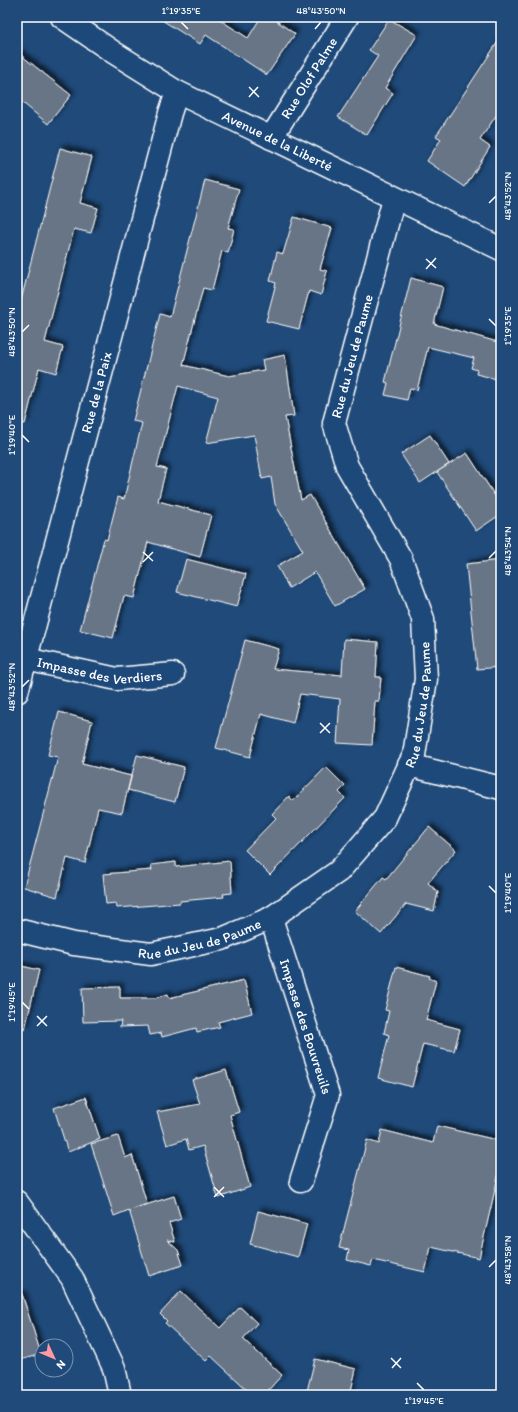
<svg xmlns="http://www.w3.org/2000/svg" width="518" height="1412" font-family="Itim,sans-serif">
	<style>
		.building { fill: #677486; stroke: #fff; filter: url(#shadow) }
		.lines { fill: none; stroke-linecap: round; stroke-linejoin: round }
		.minor-casing { stroke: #fff; stroke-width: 25 }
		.tertiary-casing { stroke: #fff; stroke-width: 25 }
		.minor { stroke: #1f4a7a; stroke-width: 22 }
		.tertiary { stroke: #1f4a7a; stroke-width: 22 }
		.ticks { fill: none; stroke: #fff; stroke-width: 1.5 }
		.labels { text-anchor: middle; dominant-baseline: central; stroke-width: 3; stroke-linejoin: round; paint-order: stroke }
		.street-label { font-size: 14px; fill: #fff; stroke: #1f4a7a }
		.neatline { fill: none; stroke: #fff; stroke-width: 1.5 }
		.ticks-label { font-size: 10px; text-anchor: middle; fill: #fff }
	</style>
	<defs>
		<filter id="shadow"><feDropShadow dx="3.5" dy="-3.5" stdDeviation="2" flood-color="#0009"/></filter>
	</defs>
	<rect width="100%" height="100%" fill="#1f4a7a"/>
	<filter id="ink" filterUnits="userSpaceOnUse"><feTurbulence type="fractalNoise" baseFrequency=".025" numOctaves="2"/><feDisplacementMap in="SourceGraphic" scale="8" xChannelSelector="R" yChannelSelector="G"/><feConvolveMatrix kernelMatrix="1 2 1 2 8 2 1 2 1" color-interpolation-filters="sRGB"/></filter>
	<g filter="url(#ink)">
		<g class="building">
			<polygon points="157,17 218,17 217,18 248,38 261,17 271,17 295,34 267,75 206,35 200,44"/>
			<polygon points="389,19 417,35 385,88 393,93 367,135 338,117 378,56 369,50"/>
			<polygon points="501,37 501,108 480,140 490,147 465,187 427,161 441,139 436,136"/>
			<polygon points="17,52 71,95 48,124 17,98"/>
			<polygon points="60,148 92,157 80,203 98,208 91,233 74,229 57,295 45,342 63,347 56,373 39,368 25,424 17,423 17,316"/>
			<polygon points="205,180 239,189 228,228 234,229 228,253 222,251 212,290 203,288 183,365 229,376 264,370 262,360 285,355 294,416 285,417 301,500 310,495 365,589 335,606 315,572 289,588 277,566 303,551 275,504 271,477 262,479 254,435 206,443 218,397 178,386 157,467 166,469 158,501 211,515 200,557 148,542 134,598 124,596 113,638 80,630 104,539 107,540 118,497 124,499 142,423 133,421 160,314 170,317"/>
			<polygon points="294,217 332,228 320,269 327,271 321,295 309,291 299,329 266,321 276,283 270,281 277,252 283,254"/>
			<polygon points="411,278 443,287 434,324 501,343 501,380 476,374 477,370 471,368 474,358 428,347 417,390 410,388 407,400 385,395 388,383 385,382"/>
			<polygon points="430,435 449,464 420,483 401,454"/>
			<polygon points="467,453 501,505 501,514 476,531 437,472"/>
			<polygon points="186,559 246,574 237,607 177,592"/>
			<polygon points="501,560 501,667 477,669 466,564"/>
			<polygon points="344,639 378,642 376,677 381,677 379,701 375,701 372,745 337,743 340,699 300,694 293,723 261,714 250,757 216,748 245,640 279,649 273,669 342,675"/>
			<polygon points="59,712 92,721 82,764 131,776 122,813 98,808 85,863 67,858 57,897 24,887 58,757 48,755"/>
			<polygon points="137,755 184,767 175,802 128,790"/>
			<polygon points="326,767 345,786 339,792 345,798 270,875 245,850 276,818 272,814 289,796 293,801"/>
			<polygon points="429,827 456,850 428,883 438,892 434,911 406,904 381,934 355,911 383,877 386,879"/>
			<polygon points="230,861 232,893 223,894 224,897 180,901 180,903 117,908 116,903 106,904 103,874 152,870 151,865 176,862 176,867"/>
			<polygon points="17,965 39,970 25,1029 17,1028"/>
			<polygon points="396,967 430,976 429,978 436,981 426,1020 460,1029 454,1051 423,1044 412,1087 378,1078 389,1035 384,1033 389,1011 385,1010"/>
			<polygon points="244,980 252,1013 218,1022 220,1027 197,1032 196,1028 162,1037 161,1033 150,1035 148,1026 120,1027 121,1021 83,1022 82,988 120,987 120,998 156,998 168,994 169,998"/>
			<polygon points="226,1070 239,1112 230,1115 250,1187 218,1198 203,1146 189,1150 186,1139 167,1145 157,1112 200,1104 192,1080"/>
			<polygon points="86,1097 100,1139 68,1152 54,1108"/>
			<polygon points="437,1126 501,1141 501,1164 479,1258 431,1247 425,1272 373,1260 371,1266 347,1260 349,1250 339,1248 367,1140 379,1144 382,1130 433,1143"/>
			<polygon points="118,1136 125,1158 132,1155 147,1204 133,1209 174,1196 181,1219 169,1223 175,1242 167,1240 178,1250 183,1265 149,1276 129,1210 114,1216 91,1144"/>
			<polygon points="258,1211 307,1224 298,1257 250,1244"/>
			<polygon points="181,1291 220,1328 240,1307 257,1323 243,1339 282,1375 264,1395 253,1395 211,1356 206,1361 165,1323 167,1321 160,1314"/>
			<polygon points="22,1294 41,1354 17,1361 17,1295"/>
			<polygon points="315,1359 356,1369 350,1395 306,1395"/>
		</g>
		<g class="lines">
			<g class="minor-casing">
				<g id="minor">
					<path id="s1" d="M271 138 347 17"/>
					<path id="s2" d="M26 659 117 679 173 674"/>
					<path id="s3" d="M17 692 170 113 177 92"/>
					<polyline points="409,765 501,788"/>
					<path id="s4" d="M271 918 328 1095 301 1181"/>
					<path id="s5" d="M17 930 74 944 151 954 222 939 271 918 339 871 385 818 414 755 426 679 423 619 401 559 347 466 334 423 394 198"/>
				</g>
			</g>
			<g class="tertiary-casing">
				<g id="tertiary">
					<path id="s6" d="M62 17 113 52 177 92 501 249"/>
					<polyline points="17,1202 72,1278 114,1368 120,1395"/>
				</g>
			</g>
			<use href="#minor" class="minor"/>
			<use href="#tertiary" class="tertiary"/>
		</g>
	</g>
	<path class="ticks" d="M181 22 188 29M315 29 321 22M249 87 259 97M249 97 258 87M489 203 496 196M426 259 436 268M426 269 436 258M489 319 496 326M22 332 29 325M22 435 29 442M143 552 153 561M489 558 496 551M143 562 153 552M22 687 29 680M320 723 330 733M320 733 330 723M489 886 496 893M22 1002 29 1009M37 1016 47 1026M37 1026 47 1016M214 1187 224 1197M214 1197 224 1187M489 1267 496 1260M391 1358 401 1368M392 1368 401 1358M417 1383 424 1390"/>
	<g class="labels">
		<g class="street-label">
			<text stroke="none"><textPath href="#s1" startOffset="71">Rue Olof Palme</textPath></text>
			<text stroke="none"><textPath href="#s6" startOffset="249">Avenue de la Liberté</textPath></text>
			<text stroke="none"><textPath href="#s5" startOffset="907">Rue du Jeu de Paume</textPath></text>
			<text stroke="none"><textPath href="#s3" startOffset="310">Rue de la Paix</textPath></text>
			<text stroke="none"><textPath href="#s2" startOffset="75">Impasse des Verdiers</textPath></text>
			<text stroke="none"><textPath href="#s5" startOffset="535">Rue du Jeu de Paume</textPath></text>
			<text stroke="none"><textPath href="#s5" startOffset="187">Rue du Jeu de Paume</textPath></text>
			<text stroke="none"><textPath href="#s4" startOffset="114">Impasse des Bouvreuils</textPath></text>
		</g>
	</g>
	<rect width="518" height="1412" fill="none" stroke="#1f4a7a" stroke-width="44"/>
	<g transform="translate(54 1358) rotate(134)"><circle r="19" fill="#1f4a7a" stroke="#7992af"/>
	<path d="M0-3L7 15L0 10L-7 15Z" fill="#ff9aa2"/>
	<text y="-6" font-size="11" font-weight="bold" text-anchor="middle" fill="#ffffff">N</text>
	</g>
	<rect x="22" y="22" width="474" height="1368" class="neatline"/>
	<g class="ticks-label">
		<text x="181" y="14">1°19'35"E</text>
		<text x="321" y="14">48°43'50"N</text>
		<text transform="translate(507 196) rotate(-90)" y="4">48°43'52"N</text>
		<text transform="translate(507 326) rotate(-90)" y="4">1°19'35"E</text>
		<text transform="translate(11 332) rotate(-90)" y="4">48°43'50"N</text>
		<text transform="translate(11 435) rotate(-90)" y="4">1°19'40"E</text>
		<text transform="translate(507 551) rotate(-90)" y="4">48°43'54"N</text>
		<text transform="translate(11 687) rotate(-90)" y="4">48°43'52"N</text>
		<text transform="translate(507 893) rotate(-90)" y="4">1°19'40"E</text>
		<text transform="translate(11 1002) rotate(-90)" y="4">1°19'45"E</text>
		<text transform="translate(507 1260) rotate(-90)" y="4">48°43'58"N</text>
		<text x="424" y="1404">1°19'45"E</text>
	</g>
</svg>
